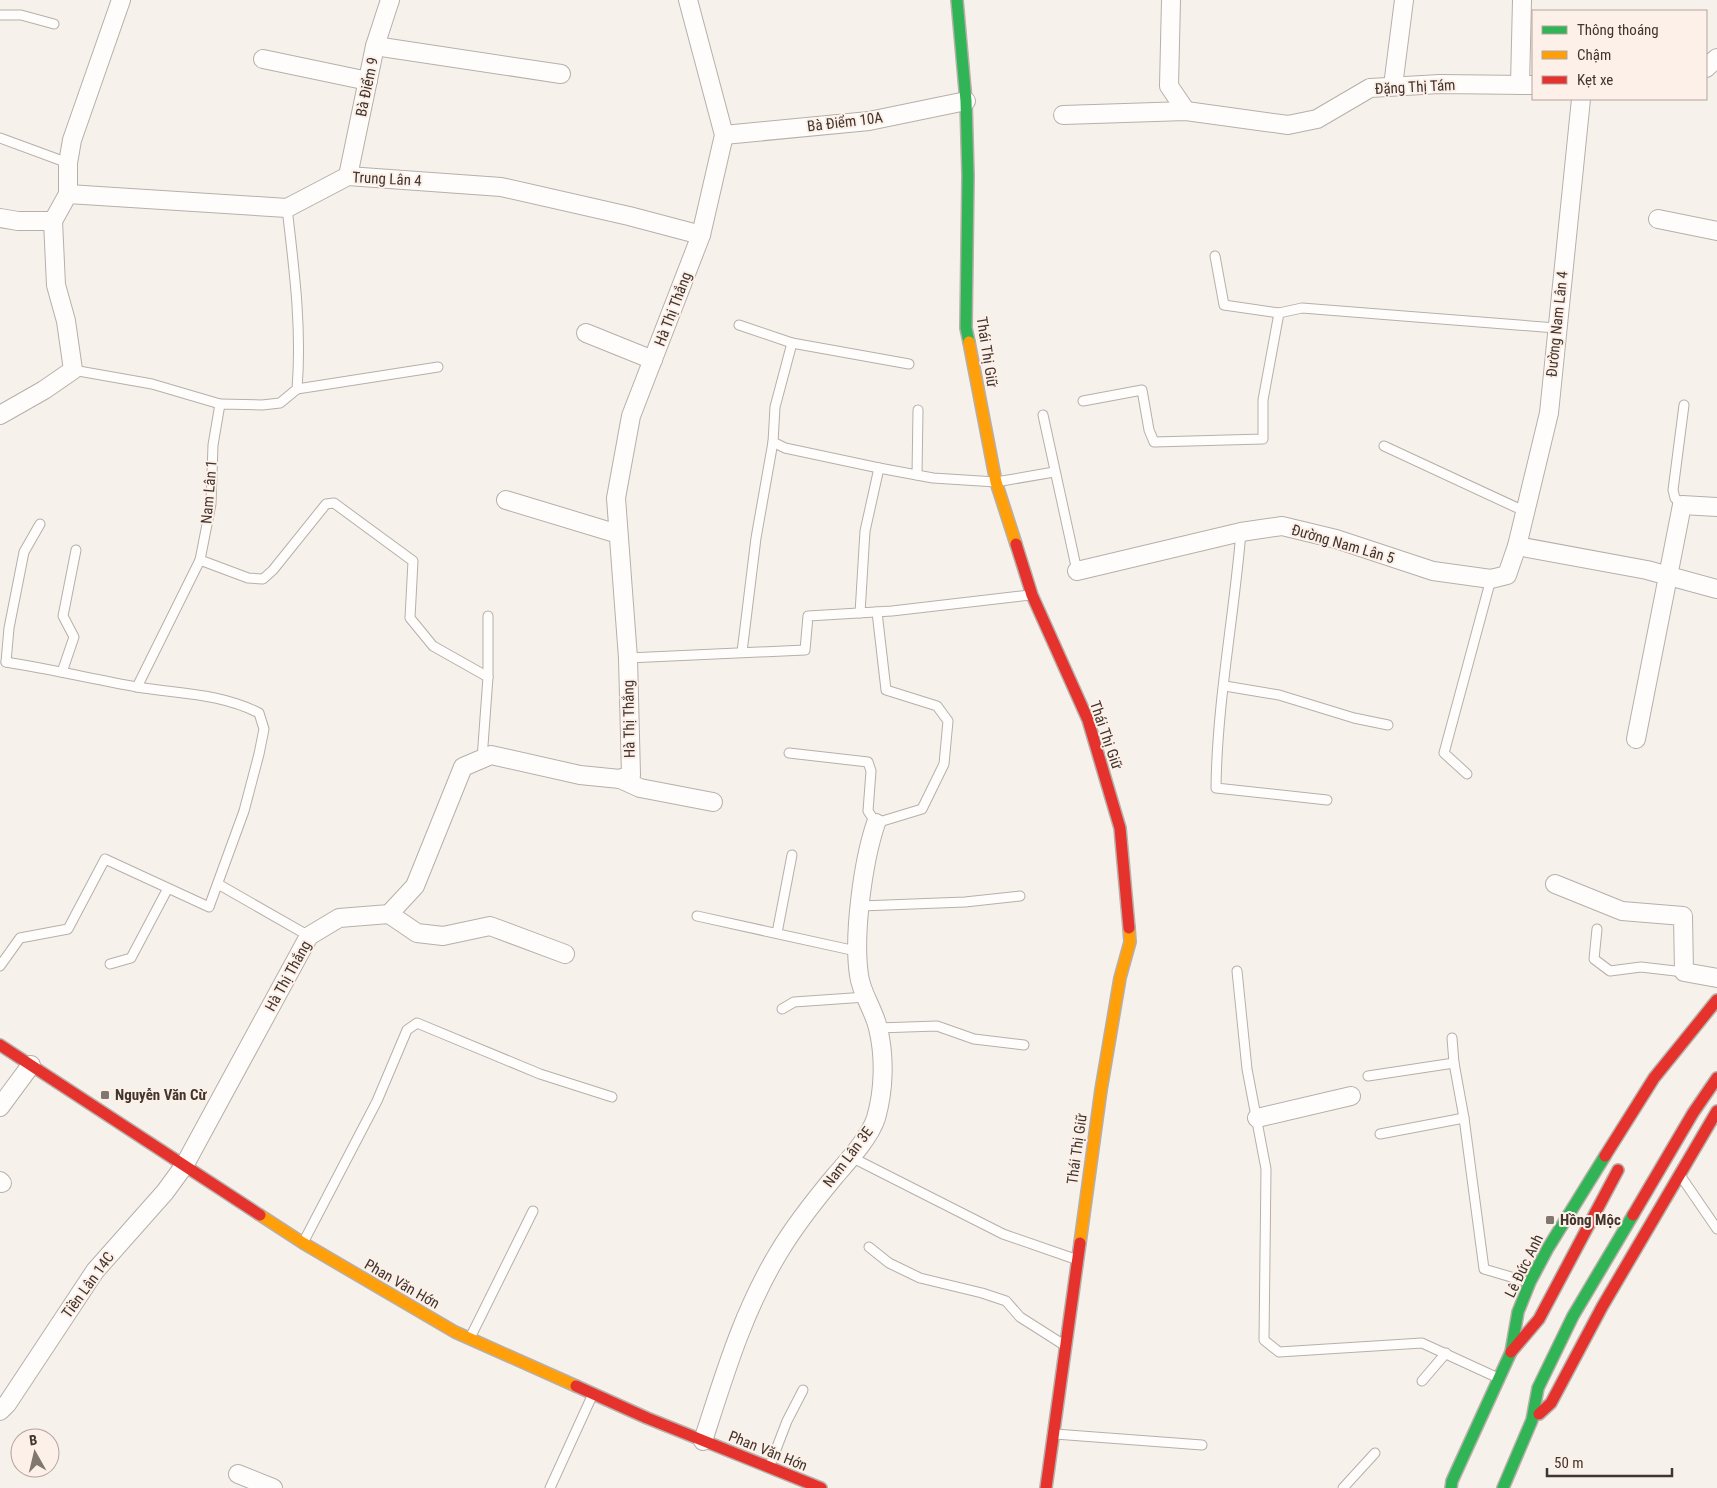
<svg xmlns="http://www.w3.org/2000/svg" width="1717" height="1488" font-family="'Roboto Condensed',sans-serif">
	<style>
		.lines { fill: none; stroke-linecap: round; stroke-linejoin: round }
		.lane-casing { stroke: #b7afa9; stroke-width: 11 }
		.street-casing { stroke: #b7afa9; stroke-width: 20 }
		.fast-casing { stroke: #b7afa9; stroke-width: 14 }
		.slow-casing { stroke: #b7afa9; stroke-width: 14 }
		.jam-casing { stroke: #b7afa9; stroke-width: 14 }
		.lane { stroke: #fefdfc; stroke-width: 9 }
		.street { stroke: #fefdfc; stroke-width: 18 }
		.fast { stroke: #30b455; stroke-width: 11 }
		.slow { stroke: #ff9f0a; stroke-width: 11 }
		.jam { stroke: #e5322d; stroke-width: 11 }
		.poi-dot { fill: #817770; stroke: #fcf0e8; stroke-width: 2 }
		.labels { text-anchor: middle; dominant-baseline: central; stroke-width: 4; stroke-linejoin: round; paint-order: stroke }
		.street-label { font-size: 15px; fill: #41352e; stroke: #fcf0e8 }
		.poi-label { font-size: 15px; font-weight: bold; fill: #41352e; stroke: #fcf0e8; text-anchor: start }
	</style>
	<rect width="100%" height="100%" fill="#f7f1ec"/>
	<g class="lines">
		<g class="lane-casing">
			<g id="lane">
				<polyline points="0,15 21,15 54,24"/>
				<polyline points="0,138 68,163"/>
				<polyline points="1215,256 1224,305 1279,313"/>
				<polyline points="739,325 792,343"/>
				<polyline points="73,370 152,384 220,404"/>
				<polyline points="297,389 438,367"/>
				<polyline points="1083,401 1142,390 1149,430 1154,442 1263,439 1263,400 1279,313 1302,308 1556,328"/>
				<polyline points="1043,415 1077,571"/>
				<polyline points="1384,446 1524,511"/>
				<polyline points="879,468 785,448 773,442 775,407 792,343 909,364"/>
				<polyline points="917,475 918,410"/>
				<polyline points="1682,505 1675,498 1673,490 1684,405"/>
				<path d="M1241 532C1234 617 1217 702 1216 788L1327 800"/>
				<polyline points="200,560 248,578 263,579 273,570 326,504 334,503 413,561 410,618 433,646 488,677"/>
				<polyline points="860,613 865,531 879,468 933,478 996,482 1054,472"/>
				<polyline points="742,652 756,538 773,442"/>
				<polyline points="628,658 805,650 808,616 892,611 1030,595"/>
				<polyline points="6,662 9,628 24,552 40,524"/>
				<polyline points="62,672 74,637 63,616 76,550"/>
				<polyline points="1225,686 1279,695 1354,718 1388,725"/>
				<path d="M137 687 200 560 211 504 213 445 220 404 262 405 280 403 297 389C302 328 294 268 287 208"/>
				<polyline points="789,753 868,762 871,771 868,811 876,823 922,809 944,764 948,721 937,706 886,690 877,612"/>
				<polyline points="482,759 488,677 488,616"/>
				<polyline points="1467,774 1444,753 1491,579"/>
				<polyline points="218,884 309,936"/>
				<polyline points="861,906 965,902 1020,896"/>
				<polyline points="697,916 856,951"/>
				<polyline points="1597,929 1594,959 1610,971 1641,967 1684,972"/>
				<polyline points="777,933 792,855"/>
				<polyline points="110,964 131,958 167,890"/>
				<path d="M0 966 20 938 68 929 105 859 209 907 244 811 259 754 264 729 259 713C220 693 179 694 137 687 93 679 50 669 6 662"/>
				<polyline points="1237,971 1247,1069 1266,1169 1264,1340 1279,1352 1422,1343 1496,1377"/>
				<polyline points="782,1009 794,1002 866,997"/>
				<polyline points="878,1028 937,1026 974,1039 1024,1045"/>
				<polyline points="1452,1038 1454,1063"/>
				<polyline points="1368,1076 1454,1063 1464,1118 1484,1269 1528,1282"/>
				<polyline points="1380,1134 1464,1118"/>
				<polyline points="851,1157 1003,1234 1075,1259"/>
				<polyline points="1682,1178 1717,1229"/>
				<polyline points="304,1241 377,1101 407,1030 417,1023 540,1074 612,1097"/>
				<polyline points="869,1247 889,1263 920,1278 982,1293 1006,1301 1020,1317 1064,1345"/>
				<polyline points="470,1338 533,1211"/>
				<polyline points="1422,1381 1446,1353"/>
				<polyline points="1055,1434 1202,1445"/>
				<polyline points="770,1465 787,1421 803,1390"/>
				<polyline points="550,1488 592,1396"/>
				<polyline points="1343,1488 1375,1453"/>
			</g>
		</g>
		<g class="street-casing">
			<g id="street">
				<polyline points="1171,0 1169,86 1186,111"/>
				<polyline points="375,46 561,74"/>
				<polyline points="263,59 368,81"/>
				<polyline points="1706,68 1717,58"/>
				<polyline points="1520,85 1522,0"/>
				<polyline points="1393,86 1404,0"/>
				<polyline points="1063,115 1186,111 1288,125 1317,119 1370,88 1440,84 1533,85"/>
				<polyline points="724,135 869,121 966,101"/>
				<polyline points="348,176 375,46 390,0"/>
				<polyline points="68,194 68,163 72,140 121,0"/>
				<polyline points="0,218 18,221 53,221 68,194 287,208 348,176 501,187 629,216 701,235"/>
				<polyline points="1658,219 1717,231"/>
				<polyline points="586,333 653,360"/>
				<polyline points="0,415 44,390 73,370 66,321 56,285 53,221"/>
				<polyline points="506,500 618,534"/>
				<polyline points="1517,546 1647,570 1717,589"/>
				<polyline points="1077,571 1241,532 1282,526 1336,539 1433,571 1491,579 1507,575 1517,546 1549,413 1581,99"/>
				<polyline points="1636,739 1682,505 1717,507"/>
				<polyline points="620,779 640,788 713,802"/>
				<polyline points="1555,884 1622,911 1683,916 1684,972 1717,978"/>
				<polyline points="389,914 417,933 443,936 490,926 565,954"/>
				<polyline points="0,1107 31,1065"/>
				<polyline points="1257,1118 1351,1096"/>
				<polyline points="0,1181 2,1183"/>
				<polyline points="0,1411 7,1404 95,1271 165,1192 184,1166 309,936 339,918 389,914 415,886 463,767 491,755 580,775 620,779 631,775 628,658 616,498 631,416 701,235 724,135 688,0"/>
				<path d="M703 1441C724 1376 743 1311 779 1252 795 1225 815 1200 835 1176 848 1161 870 1137 876 1118 884 1090 885 1057 878 1028 874 1010 861 993 859 975 853 935 863 861 876 823"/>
				<polyline points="238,1474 273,1488"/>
			</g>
		</g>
		<g class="fast-casing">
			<g id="fast">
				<polyline points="957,0 966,101 968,176 966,328 969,342"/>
				<polyline points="1451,1488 1452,1481 1511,1352 1518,1312 1530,1282 1548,1248 1605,1156"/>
				<polyline points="1503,1488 1532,1420 1538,1388 1573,1316 1633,1215"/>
			</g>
		</g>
		<g class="slow-casing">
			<g id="slow">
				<polyline points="969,342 996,482 1016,544"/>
				<polyline points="260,1215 303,1243 455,1332 576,1386"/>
				<polyline points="1080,1243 1101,1090 1120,978 1130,942 1129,928"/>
			</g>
		</g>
		<g class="jam-casing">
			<g id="jam">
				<polyline points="1016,544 1032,595 1088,720 1120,828 1129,928"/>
				<polyline points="0,1045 260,1215"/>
				<polyline points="1605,1156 1654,1078 1717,1000"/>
				<polyline points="1633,1215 1693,1113 1717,1078"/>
				<polyline points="1511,1352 1539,1319 1618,1170"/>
				<polyline points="576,1386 647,1418 821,1488"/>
				<polyline points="1539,1414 1551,1403 1602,1307 1717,1111"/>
				<polyline points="1046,1488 1080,1243"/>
			</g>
		</g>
		<use href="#lane" class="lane"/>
		<use href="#street" class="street"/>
		<use href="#fast" class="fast"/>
		<use href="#slow" class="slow"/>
		<use href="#jam" class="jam"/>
	</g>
	<g class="poi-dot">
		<rect x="100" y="1090" width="10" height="10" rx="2.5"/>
		<rect x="1545" y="1215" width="10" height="10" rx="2.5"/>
	</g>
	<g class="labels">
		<g class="street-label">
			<text transform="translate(367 87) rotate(-78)">Bà Điểm 9</text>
			<text transform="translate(1415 87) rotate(-3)">Đặng Thị Tám</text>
			<text transform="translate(845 122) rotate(-7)">Bà Điểm 10A</text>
			<text transform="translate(387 179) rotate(3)">Trung Lân 4</text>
			<text transform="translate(673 309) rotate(-69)">Hà Thị Thắng</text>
			<text transform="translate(1557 324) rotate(-84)">Đường Nam Lân 4</text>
			<text transform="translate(987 352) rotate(81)">Thái Thị Giữ</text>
			<text transform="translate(209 492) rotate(-85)">Nam Lân 1</text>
			<text transform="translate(1343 544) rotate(16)">Đường Nam Lân 5</text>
			<text transform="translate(629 719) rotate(-91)">Hà Thị Thắng</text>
			<text transform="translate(1106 735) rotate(71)">Thái Thị Giữ</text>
			<text transform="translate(288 976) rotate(-61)">Hà Thị Thắng</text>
			<text transform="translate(1077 1149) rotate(-82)">Thái Thị Giữ</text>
			<text transform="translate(848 1157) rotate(-53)">Nam Lân 3E</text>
			<text transform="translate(1524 1266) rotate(-64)">Lê Đức Anh</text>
			<text transform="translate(402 1284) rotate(30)">Phan Văn Hớn</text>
			<text transform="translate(88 1285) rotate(-54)">Tiền Lân 14C</text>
			<text transform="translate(768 1451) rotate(22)">Phan Văn Hớn</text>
		</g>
		<g class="poi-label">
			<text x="115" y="1095">Nguyễn Văn Cừ</text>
			<text x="1560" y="1220">Hồng Mộc</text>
		</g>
	</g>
	<rect x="1532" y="10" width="175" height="90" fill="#fcf0e8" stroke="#b1a59e"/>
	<rect x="1542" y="26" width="25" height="8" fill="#30b455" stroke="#b1a59e"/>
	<text x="1577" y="35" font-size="15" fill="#41352e">Thông thoáng</text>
	<rect x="1542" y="51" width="25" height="8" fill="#ff9f0a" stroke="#b1a59e"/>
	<text x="1577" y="60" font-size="15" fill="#41352e">Chậm</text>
	<rect x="1542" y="76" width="25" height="8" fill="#e5322d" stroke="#b1a59e"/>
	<text x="1577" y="85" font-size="15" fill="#41352e">Kẹt xe</text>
	<g transform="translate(35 1453) rotate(352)"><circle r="24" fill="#fcf0e8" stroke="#b1a59e"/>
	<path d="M0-4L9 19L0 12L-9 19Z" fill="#817770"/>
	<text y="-8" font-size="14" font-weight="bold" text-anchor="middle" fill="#41352e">B</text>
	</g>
	<path d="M1547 1468v8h125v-8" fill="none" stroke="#41352e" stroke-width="2.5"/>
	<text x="1554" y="1468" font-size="15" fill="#41352e" stroke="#fcf0e8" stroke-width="4" paint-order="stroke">50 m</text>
</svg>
